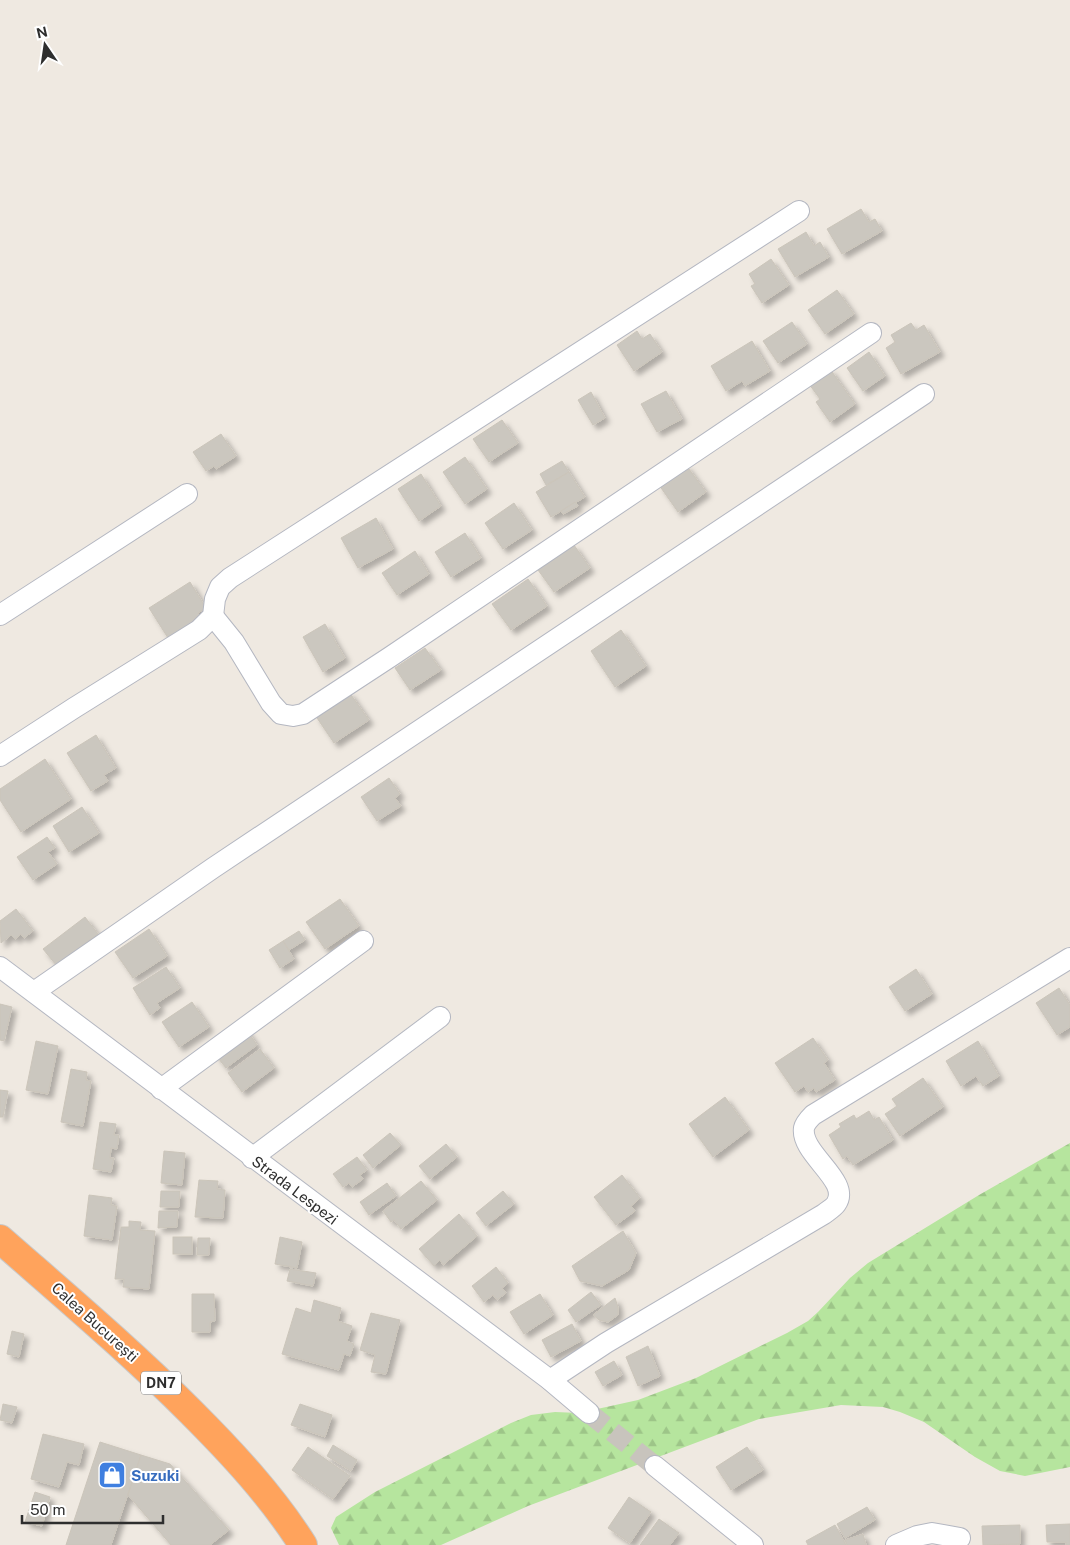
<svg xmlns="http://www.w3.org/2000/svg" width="1070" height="1545" font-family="'Public Sans',sans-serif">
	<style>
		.forest { fill: url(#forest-firs) }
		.building { fill: #cbc7bf; stroke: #cbc5ba; filter: url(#shadow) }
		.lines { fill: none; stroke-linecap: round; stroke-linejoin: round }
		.minor-tunnel { stroke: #c8c4bd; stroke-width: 20; stroke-dasharray: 20 10; stroke-linecap: butt }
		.minor-casing { stroke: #b4b7c1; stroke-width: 22 }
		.highway-casing { stroke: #c9c9c9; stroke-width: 30 }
		.minor { stroke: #fff; stroke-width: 20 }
		.highway { stroke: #ffa35c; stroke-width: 28 }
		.labels { text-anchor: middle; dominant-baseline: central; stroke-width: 4; stroke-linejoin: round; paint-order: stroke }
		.shield { fill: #fff; stroke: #6d6d6d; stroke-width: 1 }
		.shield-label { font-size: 14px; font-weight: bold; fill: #2e2e2e }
		.street-label { font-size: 15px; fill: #2e2e2e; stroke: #fff }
		.shop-label { font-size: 15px; font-weight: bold; fill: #366cbe; stroke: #fff; text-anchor: start }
	</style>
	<defs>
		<pattern id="forest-firs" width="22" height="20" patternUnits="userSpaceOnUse" patternTransform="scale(1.25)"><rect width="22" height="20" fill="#b6e59e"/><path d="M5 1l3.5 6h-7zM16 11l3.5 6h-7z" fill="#9dc588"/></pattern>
		<filter id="shadow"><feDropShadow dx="4.5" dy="4.5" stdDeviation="2.5" flood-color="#0004"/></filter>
	</defs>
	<rect width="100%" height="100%" fill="#efe9e1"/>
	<polygon class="forest" points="1070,1143 1070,1467 1025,1476 1000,1471 975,1457 924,1422 900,1412 883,1407 841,1405 759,1419 528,1506 441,1545 339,1545 331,1528 336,1517 375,1492 511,1423 531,1415 555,1412 579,1413 638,1400 696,1378 787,1333 808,1321 818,1312 850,1278 868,1263 979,1195"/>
	<g class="building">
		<polygon points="861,209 869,222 875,219 882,231 842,254 827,229"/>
		<polygon points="806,232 814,246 820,242 829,257 795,277 778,249"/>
		<polygon points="771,259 789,285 762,303 751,286 755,284 749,274"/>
		<polygon points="837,290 854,314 825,334 808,310"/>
		<polygon points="792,322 807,344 778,363 763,341"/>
		<polygon points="911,323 916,330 924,325 940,352 901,374 886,348 895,342 891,335"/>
		<polygon points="637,331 642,339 650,334 662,352 634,371 617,345"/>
		<polygon points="752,341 770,371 745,386 742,381 726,391 711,366"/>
		<polygon points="869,352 885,376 863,391 847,368"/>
		<polygon points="830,369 855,404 830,422 816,402 820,399 809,384"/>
		<polygon points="666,391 682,419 657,432 641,404"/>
		<polygon points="591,392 605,418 593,425 578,400"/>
		<polygon points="502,420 518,443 489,462 473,439"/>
		<polygon points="221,434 236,456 216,469 214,466 206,471 193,452"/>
		<polygon points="465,457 487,489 465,504 443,472"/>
		<polygon points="562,461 569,472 546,485 540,474"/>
		<polygon points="686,465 706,492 678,512 659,485"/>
		<polygon points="569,472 585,497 551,517 536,492"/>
		<polygon points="421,474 441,506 419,521 398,489"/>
		<polygon points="575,502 578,506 563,514 561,511"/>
		<polygon points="514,503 532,530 503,549 485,523"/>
		<polygon points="376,518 393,549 358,568 341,538"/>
		<polygon points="465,533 481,558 451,577 435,552"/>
		<polygon points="574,545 590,568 554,592 538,570"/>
		<polygon points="415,551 429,574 397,595 382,573"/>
		<polygon points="528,579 547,606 511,630 492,604"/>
		<polygon points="190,582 206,608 198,613 201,617 168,638 149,608"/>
		<polygon points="325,624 345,658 323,672 303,637"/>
		<polygon points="621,630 646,666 615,687 591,651"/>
		<polygon points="425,648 441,670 410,690 395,668"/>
		<polygon points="349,692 369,720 334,743 315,715"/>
		<polygon points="96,735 116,768 104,775 108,781 91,791 67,753"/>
		<polygon points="45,759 71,799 21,832 0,800 0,789"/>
		<polygon points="389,778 400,794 395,798 401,806 377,821 361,797"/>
		<polygon points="82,807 99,833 69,852 53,826"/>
		<polygon points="47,837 55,848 48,852 57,864 33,880 17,857"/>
		<polygon points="340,899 359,926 325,949 306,922"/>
		<polygon points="16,909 33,931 24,938 21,934 15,939 11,935 1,943 0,921"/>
		<polygon points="85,917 98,934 56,965 43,949"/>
		<polygon points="149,929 167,956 133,978 115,952"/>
		<polygon points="299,931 305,940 289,950 283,941"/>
		<polygon points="283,941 294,959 280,968 269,950"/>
		<polygon points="166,967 180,988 157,1003 160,1008 150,1015 133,988"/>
		<polygon points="916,969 932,994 905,1011 889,987"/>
		<polygon points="1059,988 1070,1005 1070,1027 1057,1035 1036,1003"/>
		<polygon points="192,1002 209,1027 179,1047 162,1022"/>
		<polygon points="0,1004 12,1007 4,1041 0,1040"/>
		<polygon points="246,1029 257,1045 226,1068 214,1053"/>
		<polygon points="813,1038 828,1060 824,1063 835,1080 816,1092 814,1088 808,1092 804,1086 795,1092 775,1063"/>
		<polygon points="36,1041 58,1046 48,1094 26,1090"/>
		<polygon points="978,1041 999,1076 983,1086 976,1076 961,1086 946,1061"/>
		<polygon points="260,1049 274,1068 242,1092 228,1073"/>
		<polygon points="71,1069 87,1072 86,1080 91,1081 83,1126 61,1122"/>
		<polygon points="923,1078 943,1107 900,1136 885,1114 897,1106 892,1099"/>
		<polygon points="0,1090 8,1091 3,1117 0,1117"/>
		<polygon points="725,1097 749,1130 713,1157 689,1124"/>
		<polygon points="869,1111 874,1120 879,1117 893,1140 853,1165 847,1156 843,1159 829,1135 841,1127 839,1124 854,1115 856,1119"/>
		<polygon points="100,1122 116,1124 114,1135 119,1135 117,1149 111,1148 110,1158 114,1158 111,1172 93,1169"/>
		<polygon points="390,1133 401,1145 373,1168 363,1155"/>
		<polygon points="446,1144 457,1157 430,1179 419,1166"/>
		<polygon points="164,1151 185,1153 182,1185 161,1183"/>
		<polygon points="357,1157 367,1170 360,1175 363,1179 352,1187 349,1183 343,1187 333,1174"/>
		<polygon points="622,1175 640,1198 631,1206 635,1211 616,1225 594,1197"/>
		<polygon points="199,1180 218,1181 217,1189 225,1190 223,1218 195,1217"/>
		<polygon points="421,1181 437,1200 401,1229 394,1220 391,1222 383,1211"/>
		<polygon points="387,1183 396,1196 369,1215 360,1202"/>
		<polygon points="161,1191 180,1191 179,1207 160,1207"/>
		<polygon points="503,1191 514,1204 486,1226 476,1213"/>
		<polygon points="89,1195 112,1198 111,1205 117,1206 112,1240 84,1236"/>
		<polygon points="159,1211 178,1211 177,1227 158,1228"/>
		<polygon points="459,1214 477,1236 443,1265 440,1260 434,1266 419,1249"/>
		<polygon points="129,1221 141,1222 140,1230 155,1231 149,1289 123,1287 124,1279 115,1279 121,1227 129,1227"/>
		<polygon points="623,1231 636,1253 629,1270 602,1286 580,1281 572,1266"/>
		<rect x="173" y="1237" width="19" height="17"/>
		<polygon points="280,1237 302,1242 297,1268 275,1264"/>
		<polygon points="198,1238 210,1238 209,1255 197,1255"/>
		<polygon points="496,1267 508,1283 502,1288 506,1293 497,1300 493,1295 484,1302 472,1286"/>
		<polygon points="290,1269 316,1273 313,1286 287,1281"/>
		<polygon points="591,1292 601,1305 576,1322 568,1310"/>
		<polygon points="192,1294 214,1294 215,1321 210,1322 210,1332 192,1332"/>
		<polygon points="540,1294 553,1315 524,1334 510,1312"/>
		<polygon points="615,1298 618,1307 618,1315 608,1322 599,1320 593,1315"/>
		<polygon points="314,1300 341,1308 338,1321 352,1326 347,1341 354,1344 350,1356 344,1354 339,1370 282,1354 296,1308 311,1313"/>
		<polygon points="371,1313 400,1320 386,1374 371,1372 375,1355 360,1350"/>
		<polygon points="572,1324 581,1341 551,1357 542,1340"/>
		<polygon points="12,1331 24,1334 19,1357 7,1354"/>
		<polygon points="648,1346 660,1376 638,1386 626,1357"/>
		<polygon points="614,1361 622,1375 603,1386 595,1372"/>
		<polygon points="3,1404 17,1407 12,1423 0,1420"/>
		<polygon points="300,1404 332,1415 325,1437 291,1425"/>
		<polygon points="43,1434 84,1444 79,1465 67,1462 59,1487 31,1479"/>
		<polygon points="100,1442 141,1455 111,1545 66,1545"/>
		<polygon points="333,1445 357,1460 351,1471 327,1456"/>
		<polygon points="308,1447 350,1476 333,1499 292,1470"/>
		<polygon points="747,1447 763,1470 731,1490 716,1467"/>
		<polygon points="141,1455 170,1464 229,1530 210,1545 171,1545 128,1495"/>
		<polygon points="35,1492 50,1497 42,1526 25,1522"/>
		<polygon points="629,1497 651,1512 630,1543 608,1528"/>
		<polygon points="867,1507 875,1520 845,1538 837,1524"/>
		<polygon points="659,1519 679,1533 670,1545 640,1545"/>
		<polygon points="1070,1524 1070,1545 1066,1545 1066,1542 1047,1542 1046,1525"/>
		<polygon points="835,1525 846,1545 808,1545 806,1541"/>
		<polygon points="1020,1525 1020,1544 983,1545 982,1526"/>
		<polygon points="863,1534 866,1545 847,1545 845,1540"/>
	</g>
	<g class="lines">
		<polyline class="minor-tunnel" points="589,1413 655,1466"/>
		<g class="minor-casing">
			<g id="minor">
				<polyline points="0,615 187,494"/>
				<polyline points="213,616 234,642 271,703 281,714 293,716 303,714 390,657 871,333"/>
				<polyline points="0,756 74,708 199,630 213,616 215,599 220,587 230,578 799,211"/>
				<polyline points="0,967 550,1380 589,1413"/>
				<polyline points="34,992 213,868 924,394"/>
				<polyline points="161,1089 363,941"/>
				<polyline points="252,1158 440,1017"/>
				<path d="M550 1380 606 1343 824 1214C828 1211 834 1207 836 1204 852 1181 800 1154 804 1128 805 1123 810 1118 813 1115L1070 958"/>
				<polyline points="655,1466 753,1545"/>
				<polyline points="896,1545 917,1536 932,1533 960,1538"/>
			</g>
		</g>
		<g class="highway-casing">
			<path id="highway" d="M0 1239C65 1296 130 1351 191 1412 232 1453 272 1496 303 1545"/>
		</g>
		<use href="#minor" class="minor"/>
		<use href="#highway" class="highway"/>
	</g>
	<defs>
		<g id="shop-square" transform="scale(1.4375)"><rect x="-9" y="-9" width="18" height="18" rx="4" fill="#3f7fe0" stroke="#fff"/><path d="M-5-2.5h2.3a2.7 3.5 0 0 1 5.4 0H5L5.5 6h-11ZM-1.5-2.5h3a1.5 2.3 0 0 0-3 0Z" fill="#fff"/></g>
	</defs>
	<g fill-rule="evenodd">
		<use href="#shop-square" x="112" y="1475"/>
	</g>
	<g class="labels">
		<rect class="shield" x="141" y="1371.5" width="40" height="23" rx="4"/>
		<g class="shield-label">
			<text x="161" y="1383">DN7</text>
		</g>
		<g class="street-label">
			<text transform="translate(295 1190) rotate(37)">Strada Lespezi</text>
			<text transform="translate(95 1322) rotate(42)">Calea București</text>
		</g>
		<g class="shop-label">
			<text x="131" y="1475">Suzuki</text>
		</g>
	</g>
	<g transform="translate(45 45) rotate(347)" stroke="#ffffff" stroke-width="4" paint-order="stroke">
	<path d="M0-4L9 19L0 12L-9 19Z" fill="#2e2e2e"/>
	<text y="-8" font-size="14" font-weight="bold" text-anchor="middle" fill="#2e2e2e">N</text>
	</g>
	<path d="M22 1515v8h141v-8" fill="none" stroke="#2e2e2e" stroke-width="2.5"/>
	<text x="30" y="1515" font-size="15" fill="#2e2e2e" stroke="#ffffff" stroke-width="4" paint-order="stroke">50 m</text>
</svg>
